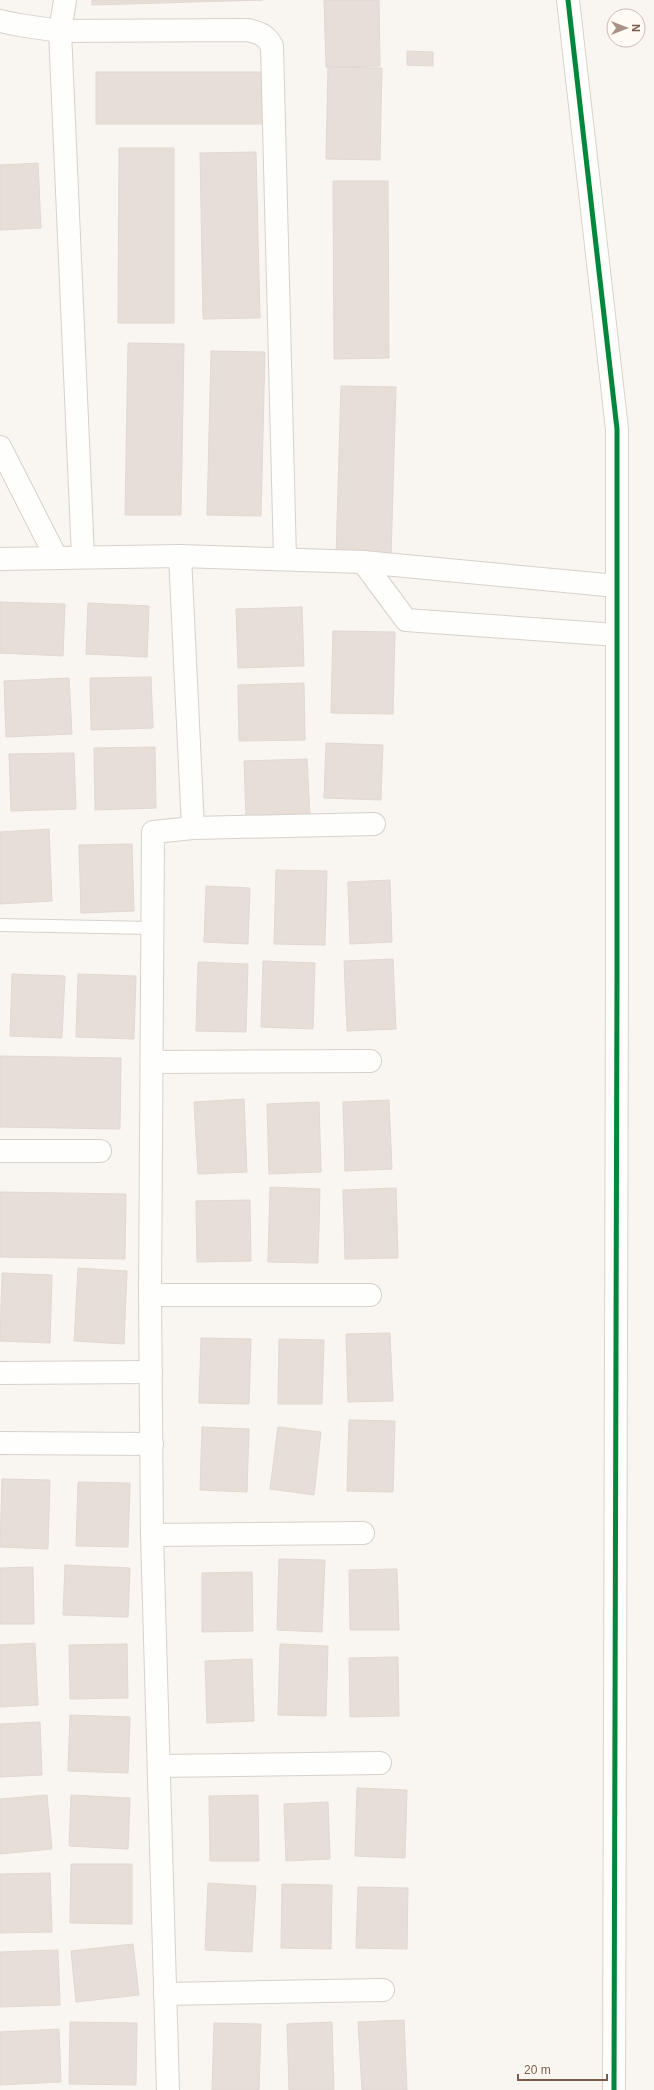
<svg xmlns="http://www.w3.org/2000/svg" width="654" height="2090" font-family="Arial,sans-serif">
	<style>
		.building { fill: #e6ded7; stroke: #e2d8d2 }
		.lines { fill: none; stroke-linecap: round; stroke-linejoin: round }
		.lane-casing { stroke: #d7d1cb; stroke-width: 14 }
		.street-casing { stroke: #d7d1cb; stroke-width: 24 }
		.secondary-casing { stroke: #d9d2cb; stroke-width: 24 }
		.lane { stroke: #fefefd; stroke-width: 12 }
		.street { stroke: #fefefd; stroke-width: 22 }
		.secondary { stroke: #fefefd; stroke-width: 22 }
		.cycleway-casing { stroke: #fffaf3; stroke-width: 8 }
		.cycleway { stroke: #00873e; stroke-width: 5 }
	</style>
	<rect width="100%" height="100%" fill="#f9f5f0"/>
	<g class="building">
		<polygon points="92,0 263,0 92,5"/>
		<polygon points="324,0 379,0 380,66 326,67"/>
		<polygon points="407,51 433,52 433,66 407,65"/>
		<polygon points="328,67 382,68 380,160 326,159"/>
		<rect x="96" y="72" width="167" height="52"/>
		<polygon points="119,148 174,148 174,323 118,323"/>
		<polygon points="256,152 260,318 203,319 200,153"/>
		<polygon points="38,163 41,228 0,230 0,165"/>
		<polygon points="333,181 388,181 389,358 334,359"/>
		<polygon points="128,343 184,344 181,515 125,515"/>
		<polygon points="211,351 265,352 261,516 207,515"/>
		<polygon points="341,386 396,387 391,558 336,557"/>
		<polygon points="0,602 65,604 63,656 0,653"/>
		<polygon points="88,603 149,606 147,657 86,654"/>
		<polygon points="302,607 304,666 238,668 236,609"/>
		<polygon points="333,631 395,632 393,714 331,713"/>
		<polygon points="151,677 153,728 91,730 90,678"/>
		<polygon points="69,678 72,734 6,737 4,681"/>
		<polygon points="304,683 305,740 239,741 238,685"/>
		<polygon points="326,743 383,745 381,800 324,798"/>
		<polygon points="155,747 156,808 95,810 94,748"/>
		<polygon points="74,753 76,809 11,811 9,754"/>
		<polygon points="307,759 310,814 246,817 244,761"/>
		<polygon points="49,829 52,901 0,904 0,832"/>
		<polygon points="132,844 134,911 81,913 79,845"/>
		<polygon points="276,870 327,871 325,945 274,944"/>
		<polygon points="390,880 392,942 350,944 348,882"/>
		<polygon points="206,886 250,888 248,944 204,942"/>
		<polygon points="393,959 396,1029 347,1031 344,961"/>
		<polygon points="263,961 315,963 313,1029 261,1027"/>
		<polygon points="198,962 248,964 246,1032 196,1031"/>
		<polygon points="12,974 65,976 62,1038 10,1036"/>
		<polygon points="78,974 136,976 134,1039 76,1037"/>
		<polygon points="0,1056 121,1058 120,1129 0,1127"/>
		<polygon points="244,1099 247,1172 198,1174 194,1102"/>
		<polygon points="389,1100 392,1169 345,1171 343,1102"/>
		<polygon points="319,1102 321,1172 269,1174 267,1104"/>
		<polygon points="270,1187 320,1189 318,1263 268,1262"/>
		<polygon points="396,1188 398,1258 345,1259 343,1190"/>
		<polygon points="0,1192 126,1194 125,1259 0,1257"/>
		<polygon points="250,1200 251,1261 197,1262 196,1201"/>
		<polygon points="78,1268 127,1271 124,1344 74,1341"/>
		<polygon points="2,1273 52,1275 50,1343 0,1341"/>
		<polygon points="390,1333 393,1401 348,1402 346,1334"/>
		<polygon points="201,1338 251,1339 249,1404 199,1403"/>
		<polygon points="279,1339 324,1340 322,1404 278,1404"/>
		<polygon points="349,1420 395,1421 393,1492 347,1491"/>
		<polygon points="202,1427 249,1429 247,1492 200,1490"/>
		<polygon points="278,1427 321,1432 314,1495 270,1489"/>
		<polygon points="2,1479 50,1480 48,1549 0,1547"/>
		<polygon points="78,1482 130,1483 128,1547 76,1546"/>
		<polygon points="279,1559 325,1560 322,1632 277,1630"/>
		<polygon points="65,1565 130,1568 128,1617 63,1615"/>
		<polygon points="33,1567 34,1624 0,1624 0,1568"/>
		<polygon points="397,1569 399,1630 350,1630 349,1570"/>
		<polygon points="252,1572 253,1631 202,1632 202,1573"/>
		<polygon points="35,1643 38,1705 0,1707 0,1645"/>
		<polygon points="127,1644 128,1698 70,1699 69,1645"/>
		<polygon points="280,1644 328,1646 326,1716 278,1715"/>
		<polygon points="398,1657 399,1716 350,1717 349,1658"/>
		<polygon points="252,1659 254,1721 207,1723 205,1661"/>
		<polygon points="70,1715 130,1717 128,1773 68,1771"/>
		<polygon points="40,1722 42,1775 0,1777 0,1724"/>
		<polygon points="357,1788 407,1790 405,1858 355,1856"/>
		<polygon points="47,1795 52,1849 0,1854 0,1799"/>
		<polygon points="71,1795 130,1798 128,1849 69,1846"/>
		<polygon points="258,1795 259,1861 210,1861 209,1796"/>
		<polygon points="328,1802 330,1859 286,1861 284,1804"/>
		<polygon points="71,1864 132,1864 132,1924 70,1923"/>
		<polygon points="50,1873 52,1932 0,1933 0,1874"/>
		<polygon points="208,1883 256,1886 252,1952 205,1950"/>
		<polygon points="282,1884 332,1885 331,1949 281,1948"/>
		<polygon points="358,1887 408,1888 407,1949 356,1948"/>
		<polygon points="133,1944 139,1995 76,2002 71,1951"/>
		<polygon points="58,1950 60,2005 0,2007 0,1952"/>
		<polygon points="404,2020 407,2090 362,2090 358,2022"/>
		<polygon points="70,2022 137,2023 136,2085 69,2084"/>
		<polygon points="332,2022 334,2090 289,2090 287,2024"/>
		<polygon points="214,2023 261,2024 259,2090 212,2090"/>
		<polygon points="59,2029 61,2082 0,2085 0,2032"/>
	</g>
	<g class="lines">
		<g class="lane-casing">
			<polyline id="lane" points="0,925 152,928"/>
		</g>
		<g class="street-casing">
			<g id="street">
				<polyline points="65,0 60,31 83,557"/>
				<path d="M0 21 19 25 60 31 248 30C260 33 266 35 272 46L285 559"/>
				<polyline points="0,447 56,557"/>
				<polyline points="180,556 193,828"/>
				<polyline points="0,559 180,556 363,562 617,586"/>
				<polyline points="363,562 406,620 617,635"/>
				<polyline points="152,1062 370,1061"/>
				<polyline points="0,1151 100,1151"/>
				<polyline points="150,1295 370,1295"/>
				<polyline points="0,1373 151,1372"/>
				<polyline points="0,1443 152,1444"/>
				<polyline points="152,1535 363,1533"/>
				<polyline points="159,1766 380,1763"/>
				<polyline points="165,1994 383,1990"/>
				<polyline points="168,2090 152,1535 150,1295 153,832 193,828 374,824"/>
			</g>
		</g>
		<g class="secondary-casing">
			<polyline id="secondary" points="568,0 617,429 617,975 614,2090"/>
		</g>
		<use href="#lane" class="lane"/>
		<use href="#street" class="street"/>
		<use href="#secondary" class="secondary"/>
		<g class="cycleway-casing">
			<polyline id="cycleway" points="568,0 617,429 617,975 614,2090"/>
		</g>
		<use href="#cycleway" class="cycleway"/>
	</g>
	<g transform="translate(626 28) rotate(90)"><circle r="19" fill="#fffaf3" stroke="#cabbb1"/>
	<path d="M0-3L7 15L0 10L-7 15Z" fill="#a69286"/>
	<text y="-6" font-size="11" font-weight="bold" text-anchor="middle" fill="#7a5c4d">N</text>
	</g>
	<path d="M518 2074v6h89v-6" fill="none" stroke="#7a5c4d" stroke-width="2"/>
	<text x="524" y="2074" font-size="12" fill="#7a5c4d" stroke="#fffaf3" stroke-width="3" paint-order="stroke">20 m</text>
</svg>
